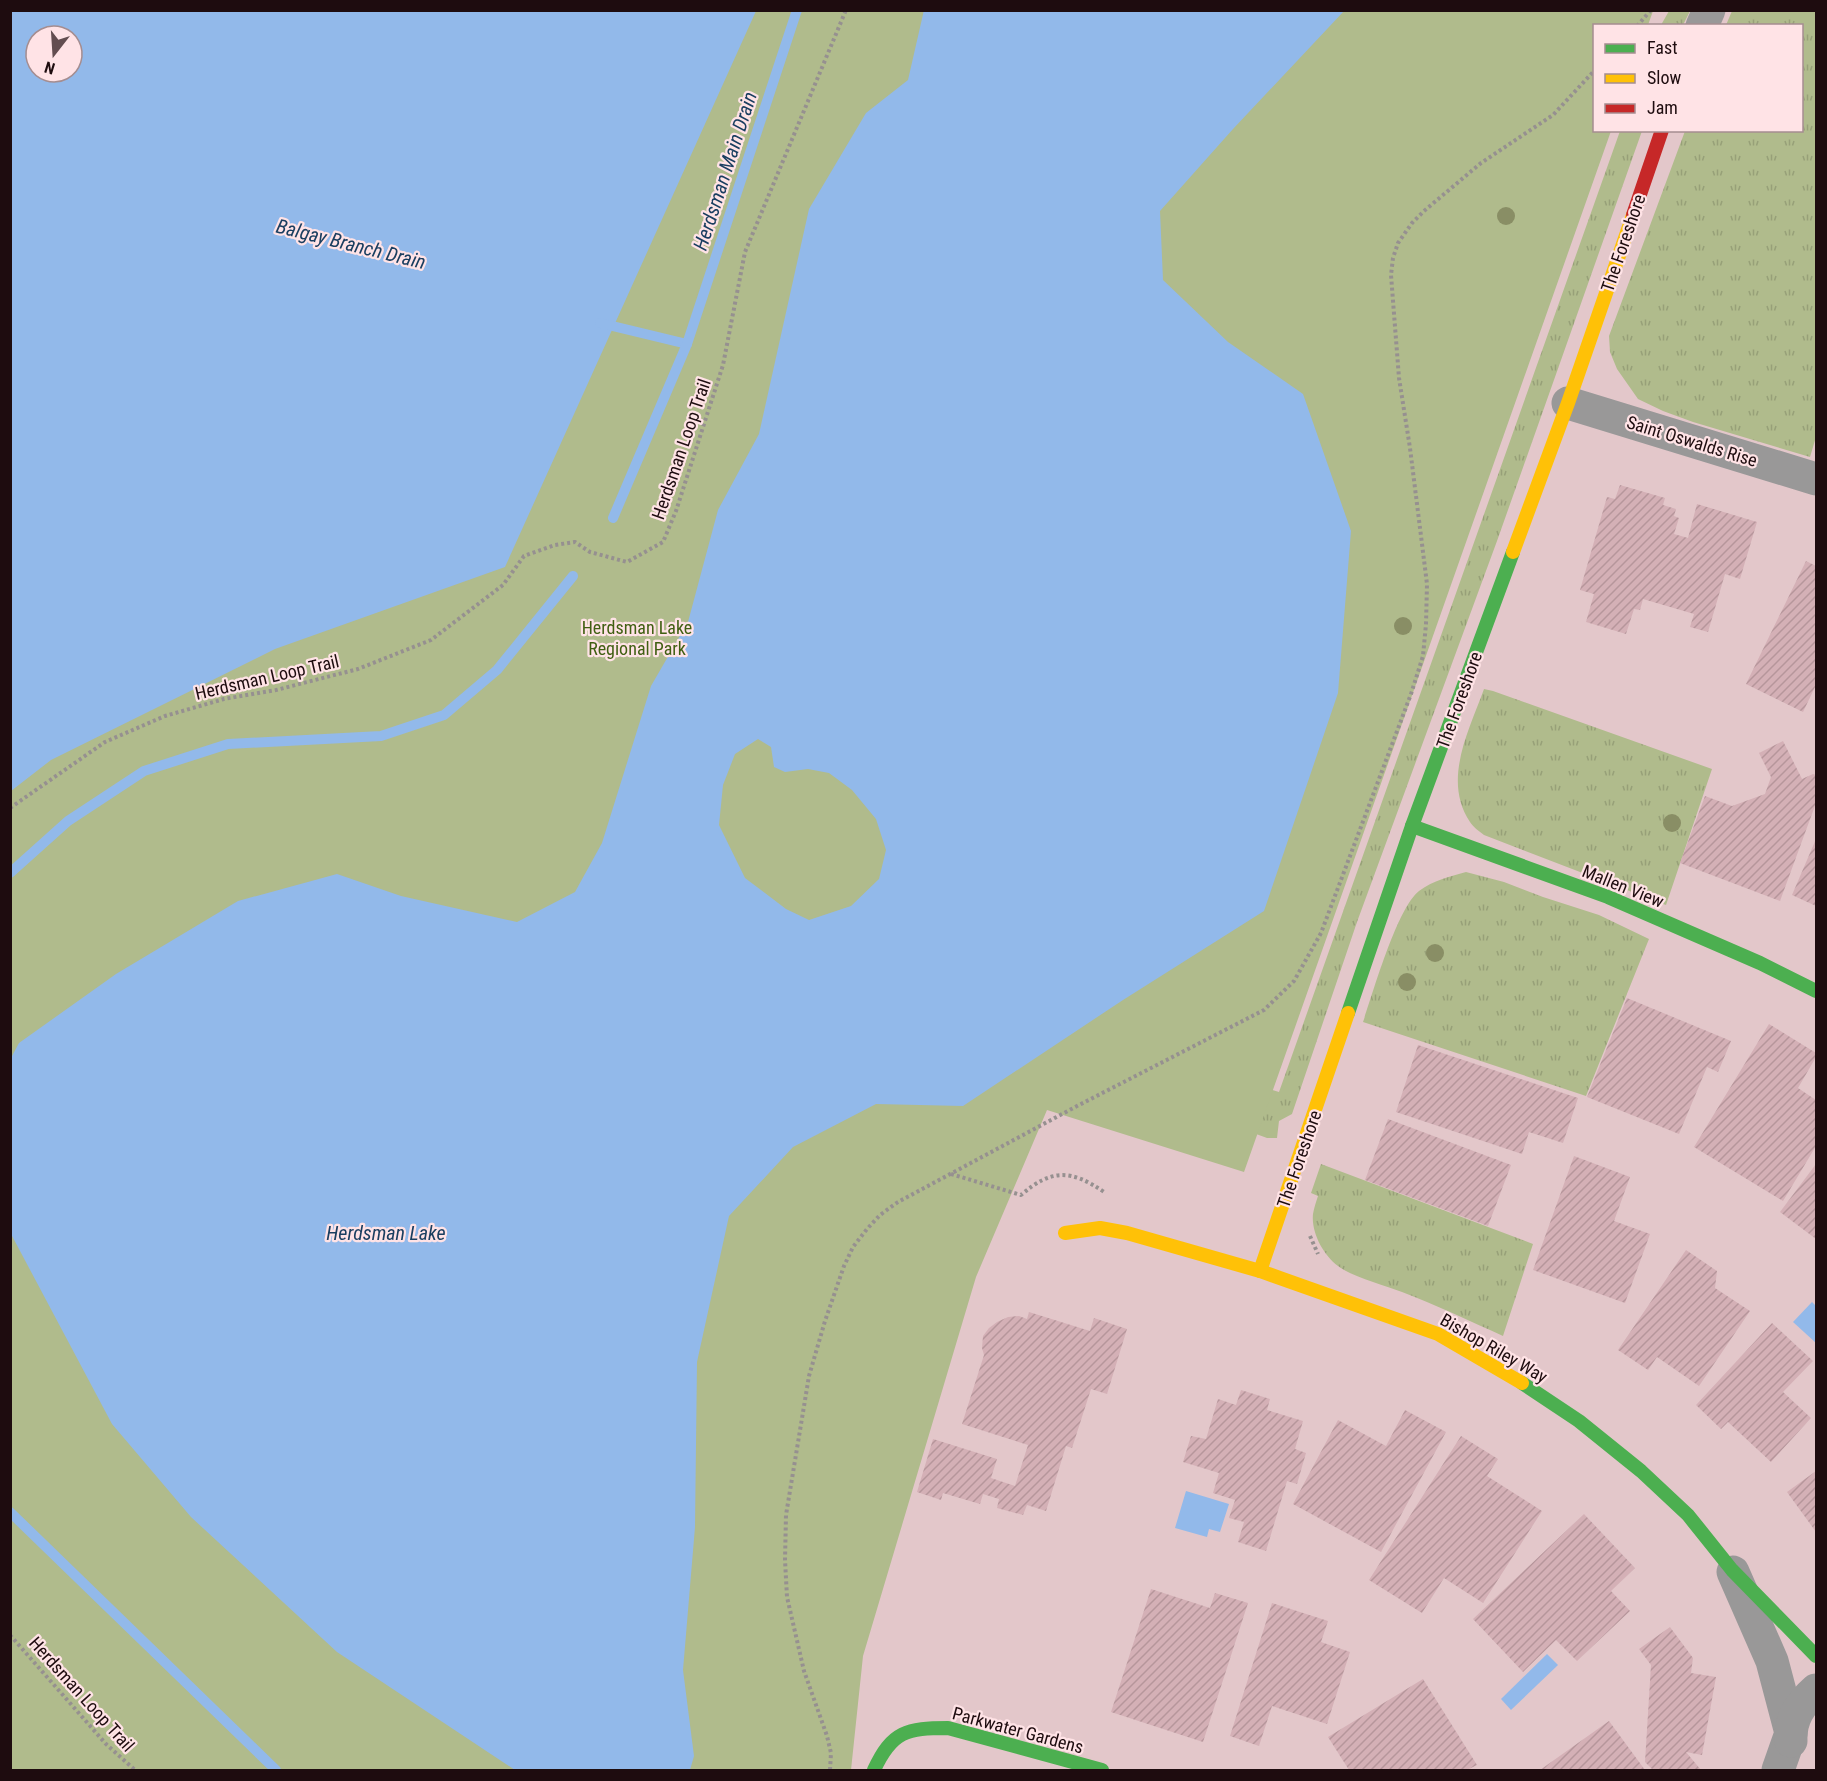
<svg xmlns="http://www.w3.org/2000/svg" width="1827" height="1781" font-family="'Roboto Condensed',sans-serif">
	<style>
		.grass { fill: url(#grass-tufts) }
		.park { fill: #b0bb8c; fill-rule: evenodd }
		.water { fill: #92b9ea; fill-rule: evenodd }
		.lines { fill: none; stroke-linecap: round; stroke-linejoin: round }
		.stream { stroke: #92b9ea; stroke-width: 10 }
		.building { fill: url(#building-hatch) }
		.path { stroke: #969090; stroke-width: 4; stroke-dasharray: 3 3; stroke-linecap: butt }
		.street { stroke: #999898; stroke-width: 33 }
		.fast { stroke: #4caf50; stroke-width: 14 }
		.slow { stroke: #ffc107; stroke-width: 14 }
		.jam { stroke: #c62828; stroke-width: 14 }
		.tree { fill: #898e65 }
		.labels { text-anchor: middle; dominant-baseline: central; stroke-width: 4.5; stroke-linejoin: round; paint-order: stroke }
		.street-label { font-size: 18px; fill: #1e0c0f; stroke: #ffe3e6 }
		.park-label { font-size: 18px; fill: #405f12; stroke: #ffe3e6 }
		.water-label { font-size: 20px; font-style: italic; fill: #1a3e60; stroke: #ffe3e6 }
	</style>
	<defs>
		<pattern id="grass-tufts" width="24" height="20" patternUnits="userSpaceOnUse" patternTransform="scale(1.5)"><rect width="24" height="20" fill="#b0bb8c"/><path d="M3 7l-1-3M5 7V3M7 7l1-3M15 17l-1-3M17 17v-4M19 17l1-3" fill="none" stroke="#97a078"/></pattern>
		<pattern id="building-hatch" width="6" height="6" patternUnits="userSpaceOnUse" patternTransform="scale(1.5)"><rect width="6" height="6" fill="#d4b0b6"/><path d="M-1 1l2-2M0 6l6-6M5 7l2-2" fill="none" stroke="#b6969b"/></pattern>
	</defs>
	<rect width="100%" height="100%" fill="#e3c7ca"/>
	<g class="grass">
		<polygon points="1669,11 1669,10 1690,11 1683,25 1661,25"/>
		<polygon points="1732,11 1816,11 1816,437 1810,457 1693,422 1663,411 1638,399 1617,369 1610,352 1609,336 1685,131 1802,130 1802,26 1726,25"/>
		<polygon points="1620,131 1642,131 1497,541 1357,922 1292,1114 1279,1121 1277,1138 1267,1138 1229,1124 1244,1081 1279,1092"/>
		<path d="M1484 689 1493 691 1712 769 1666 905 1484 835C1479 831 1473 827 1470 822 1442 780 1469 731 1484 689Z"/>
		<path d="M1466 872 1504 882 1543 897 1599 915 1649 939 1586 1096 1363 1022C1373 993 1397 908 1419 891 1434 880 1449 877 1466 872Z"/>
		<path d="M1321 1164 1533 1244 1503 1336C1470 1321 1436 1305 1402 1292 1384 1285 1352 1277 1338 1266 1323 1255 1311 1232 1313 1214 1314 1208 1316 1202 1318 1196L1311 1193Z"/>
	</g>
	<path class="park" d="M11 11H1653L1648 25 1594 26V130L1611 131 1244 1172 1047 1110 976 1277 863 1656 851 1770H11ZM36 36H72V72H36Z"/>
	<g class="water">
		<path d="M11 10 756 11 505 567 275 649 51 760 11 791ZM36 36H72V72H36Z"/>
		<path d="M924 10 1344 11 1233 129 1160 211 1163 280 1228 342 1303 394 1351 531 1338 693 1264 911 1123 1000 963 1106 876 1104 793 1147 729 1216 697 1362 695 1527 683 1670 694 1756 690 1770H515L337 1652 191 1517 112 1424 11 1234V1058L19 1043 116 974 238 901 337 874 401 896 517 922 575 892 602 843 651 686 688 622 718 510 759 434 809 209 866 113 908 80ZM758 739 771 747 774 767 785 772 808 769 829 773 852 790 876 819 886 850 879 879 851 906 809 920 786 909 745 878 719 825 723 785 735 754Z"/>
		<polygon points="1812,1302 1816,1306 1816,1343 1793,1322"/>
		<polygon points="1186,1491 1229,1504 1220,1532 1209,1529 1207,1537 1175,1528"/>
		<polygon points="1547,1654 1558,1665 1511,1710 1501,1699"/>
	</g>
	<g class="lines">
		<g class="stream">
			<polyline points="600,323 687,344"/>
			<polyline points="613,518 687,344 797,10"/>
			<polyline points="10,873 68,821 144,771 228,744 381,736 444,715 497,670 573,576"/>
			<polyline points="10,1512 276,1770"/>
		</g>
	</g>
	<g class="building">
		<polygon points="1620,485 1665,498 1663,505 1676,509 1674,516 1679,518 1674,534 1688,538 1697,504 1757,522 1740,579 1725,574 1708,632 1690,627 1694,614 1643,599 1640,610 1634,609 1626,634 1586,622 1594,594 1580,590 1607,497 1615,499"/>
		<polygon points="1806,561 1816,566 1816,685 1803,712 1746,684"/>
		<polygon points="1783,741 1802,779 1813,774 1816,775 1816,803 1780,901 1680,863 1705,796 1732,806 1765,794 1771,777 1759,753"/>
		<polygon points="1816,839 1816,906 1792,895"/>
		<polygon points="1627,998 1731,1041 1718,1072 1707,1067 1679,1134 1587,1097"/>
		<polygon points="1769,1024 1816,1053 1816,1057 1798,1088 1816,1100 1816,1146 1783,1201 1694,1147"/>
		<polygon points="1418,1045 1578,1098 1563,1143 1529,1132 1522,1154 1396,1112"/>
		<polygon points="1388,1119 1511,1165 1488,1226 1365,1180"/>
		<polygon points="1574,1156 1630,1177 1614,1221 1650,1234 1625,1303 1533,1270"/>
		<polygon points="1816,1164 1816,1239 1780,1212"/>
		<polygon points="1686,1250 1717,1271 1715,1288 1750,1311 1699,1386 1657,1357 1648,1370 1618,1350"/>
		<polygon points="1029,1312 1090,1331 1094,1318 1127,1329 1107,1394 1091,1389 1072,1448 1066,1446 1046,1511 1027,1505 1023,1515 997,1508 999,1499 983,1494 980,1504 943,1493 941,1500 917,1492 933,1439 997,1459 991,1478 1015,1486 1028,1445 962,1424 984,1355 982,1348 983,1336 989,1328 997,1322 1008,1317 1019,1316 1027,1319"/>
		<polygon points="1772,1323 1813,1361 1783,1392 1811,1418 1771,1462 1728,1422 1721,1429 1696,1405"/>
		<polygon points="1241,1390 1270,1399 1267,1410 1303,1421 1295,1449 1306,1453 1297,1484 1287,1481 1266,1551 1238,1542 1244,1522 1229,1518 1235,1500 1213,1493 1219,1473 1183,1462 1191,1436 1206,1439 1218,1399 1236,1405"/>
		<polygon points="1405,1410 1446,1432 1381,1552 1293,1504 1338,1420 1386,1446"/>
		<polygon points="1461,1436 1498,1459 1487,1476 1542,1511 1483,1603 1444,1578 1422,1613 1369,1580"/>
		<polygon points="1816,1471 1816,1532 1787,1492"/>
		<polygon points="1584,1514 1635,1568 1611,1591 1630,1611 1577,1661 1556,1640 1523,1672 1473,1619"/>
		<polygon points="1151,1589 1210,1608 1215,1593 1248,1603 1203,1742 1111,1712"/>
		<polygon points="1272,1603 1328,1621 1321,1642 1350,1652 1327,1724 1272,1706 1259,1746 1230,1736"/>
		<polygon points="1670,1627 1693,1658 1691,1673 1716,1677 1702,1755 1686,1752 1701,1770 1653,1770 1645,1762 1651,1665 1639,1649"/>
		<polygon points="1423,1679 1477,1765 1467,1770 1349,1770 1328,1737"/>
		<polygon points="1609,1721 1645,1770 1540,1770"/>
	</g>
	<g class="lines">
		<g class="path">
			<polyline points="1637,26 1651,10"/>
			<polyline points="10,808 105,742 165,716 224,699 276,690 358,669 431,640 503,585 524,556 555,545 575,542 590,552 627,562 663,542 676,511 723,365 745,252 846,10"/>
			<path d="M951 1174 1021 1195C1051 1169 1071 1169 1104 1192"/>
			<polyline points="1310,1236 1318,1254"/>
			<polyline points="10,1635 106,1744 135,1770"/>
			<polyline points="830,1770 831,1753 827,1736 804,1671 787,1597 785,1560 786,1515 809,1376 825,1321 844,1266 853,1247 867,1229 880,1215 898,1202 1079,1105 1264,1010 1294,981 1321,933 1411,694 1423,656 1426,624 1427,584 1410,448 1399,378 1391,275 1393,258 1398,243 1412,223 1424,211 1481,163 1553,115 1594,71"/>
		</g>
		<g class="street">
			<polyline points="1702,26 1709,10"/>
			<polyline points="1568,403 1816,479"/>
			<polyline points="1733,1572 1772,1661 1791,1733 1778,1770"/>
			<path d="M1791 1741C1790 1719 1800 1704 1816 1690"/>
		</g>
		<g class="fast">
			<polyline points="1412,826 1608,897 1760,963 1816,991"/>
			<polyline points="1348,1013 1412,826 1513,552"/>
			<polyline points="1522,1383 1579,1421 1641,1471 1688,1515 1732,1570 1816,1656"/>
			<path d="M874 1770C892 1731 907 1728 948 1728L1102 1770"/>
		</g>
		<g class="slow">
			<polyline points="1513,552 1568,403 1633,215"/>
			<polyline points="1065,1233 1100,1228 1127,1233 1260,1271 1438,1334 1522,1383"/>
			<polyline points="1260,1271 1348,1013"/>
		</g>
		<polyline class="jam" points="1633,215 1662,130"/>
	</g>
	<g class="tree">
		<circle cx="1506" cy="216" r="9"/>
		<circle cx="1403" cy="626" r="9"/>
		<circle cx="1672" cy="823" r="9"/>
		<circle cx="1435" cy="953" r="9"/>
		<circle cx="1407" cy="982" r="9"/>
	</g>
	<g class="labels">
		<g class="street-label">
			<text transform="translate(1623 243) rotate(-71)">The Foreshore</text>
			<text transform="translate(1692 441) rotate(17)">Saint Oswalds Rise</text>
			<text transform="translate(681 449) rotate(-71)">Herdsman Loop Trail</text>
			<text transform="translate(267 677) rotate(-13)">Herdsman Loop Trail</text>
			<text transform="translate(1459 700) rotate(-70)">The Foreshore</text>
			<text transform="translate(1623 886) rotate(22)">Mallen View</text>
			<text transform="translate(1299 1159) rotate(-71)">The Foreshore</text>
			<text transform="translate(1494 1348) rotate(30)">Bishop Riley Way</text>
			<text transform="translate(82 1694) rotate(48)">Herdsman Loop Trail</text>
			<text transform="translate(1018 1730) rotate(15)">Parkwater Gardens</text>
		</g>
		<g class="park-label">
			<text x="637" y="627">Herdsman Lake<tspan x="637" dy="21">Regional Park</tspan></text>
		</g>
		<g class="water-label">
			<text transform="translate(725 171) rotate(-72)">Herdsman Main Drain</text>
			<text transform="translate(351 244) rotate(14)">Balgay Branch Drain</text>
			<text x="386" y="1233">Herdsman Lake</text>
		</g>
	</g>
	<rect width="1827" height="1781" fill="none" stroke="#1e0c0f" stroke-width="24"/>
	<rect x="1593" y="24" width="210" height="108" fill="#ffe3e6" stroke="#a58d90" stroke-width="1.5"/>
	<rect x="1605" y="44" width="30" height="9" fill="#4caf50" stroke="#a58d90" stroke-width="1.5"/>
	<text x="1647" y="54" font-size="18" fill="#1e0c0f">Fast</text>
	<rect x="1605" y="74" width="30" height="9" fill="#ffc107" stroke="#a58d90" stroke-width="1.5"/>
	<text x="1647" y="84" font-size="18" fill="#1e0c0f">Slow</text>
	<rect x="1605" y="104" width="30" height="9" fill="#c62828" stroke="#a58d90" stroke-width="1.5"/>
	<text x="1647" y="114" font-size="18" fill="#1e0c0f">Jam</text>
	<g transform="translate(54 54) rotate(197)"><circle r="28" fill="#ffe3e6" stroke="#a58d90" stroke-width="1.5"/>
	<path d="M0-4.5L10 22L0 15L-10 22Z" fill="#634d50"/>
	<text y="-9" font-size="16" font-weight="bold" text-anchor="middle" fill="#1e0c0f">N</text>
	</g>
</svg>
